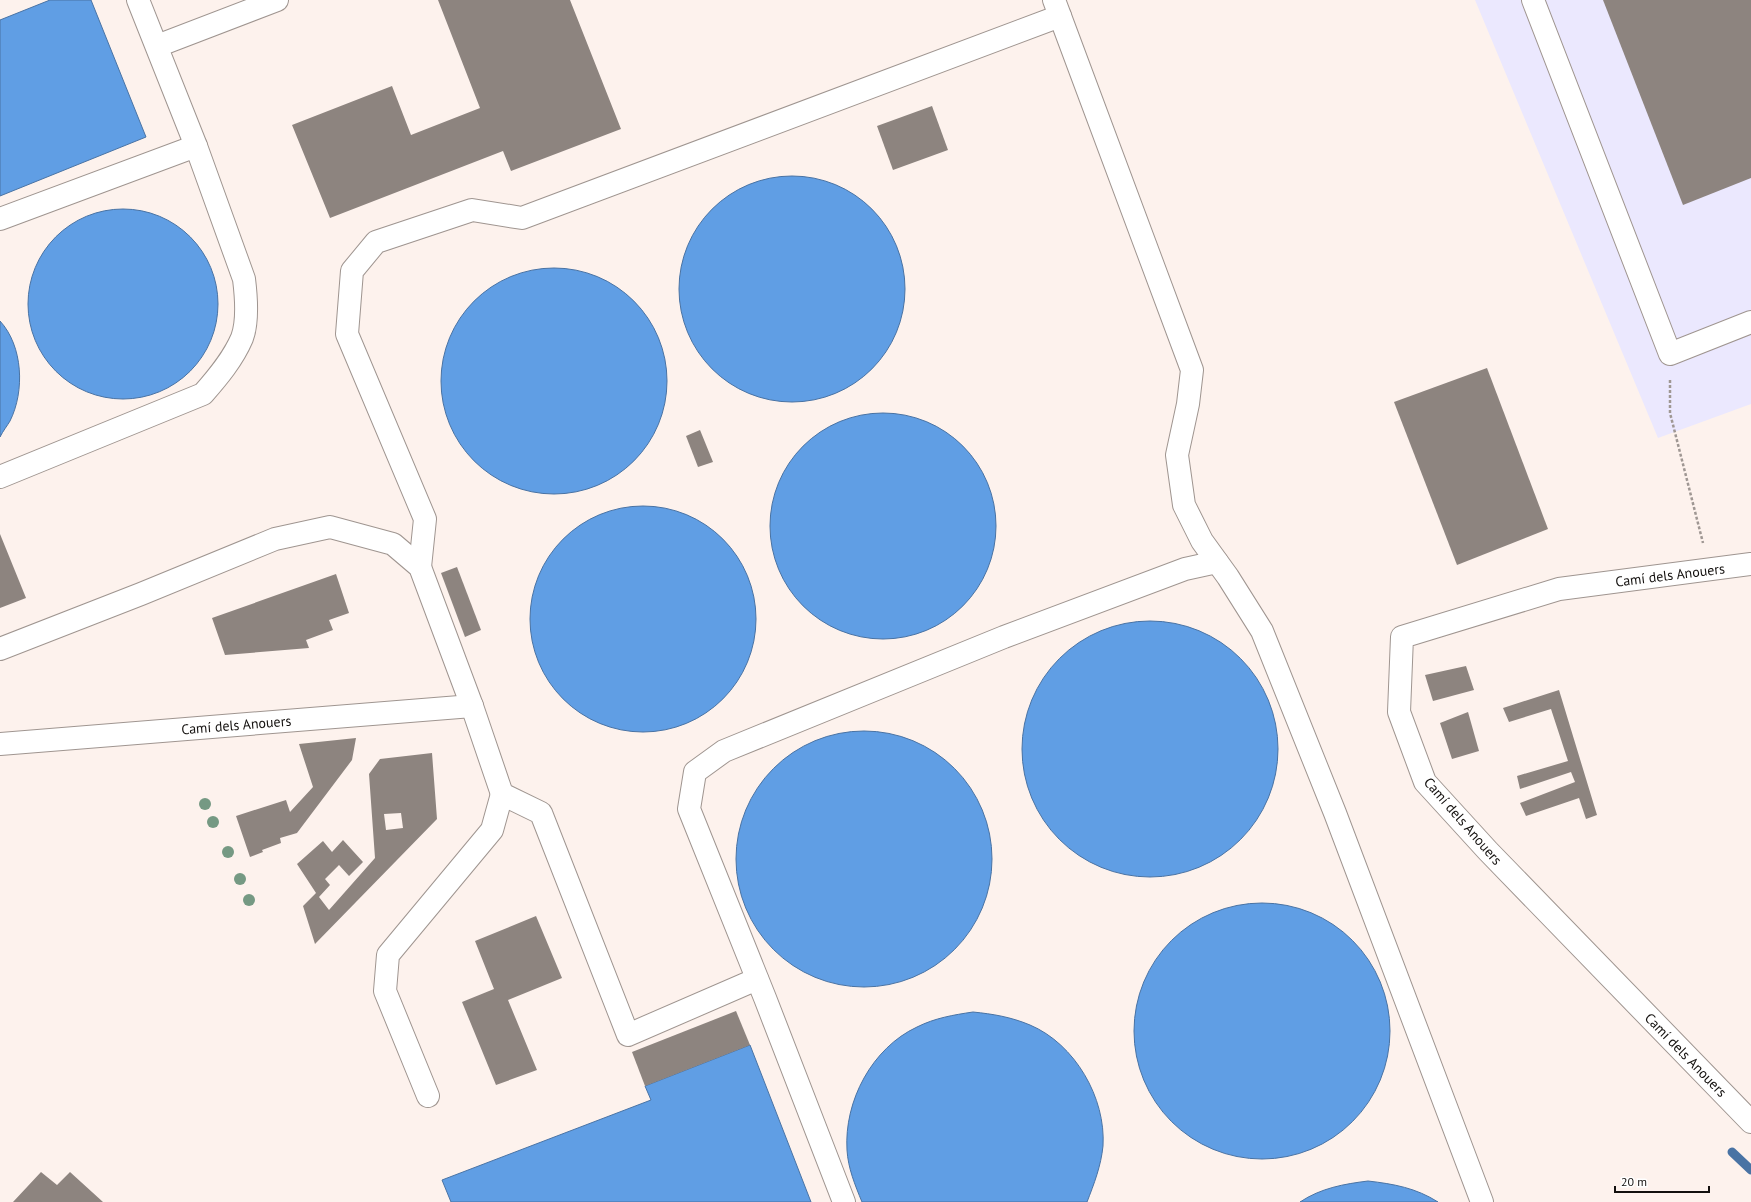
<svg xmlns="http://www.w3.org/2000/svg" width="1751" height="1202" font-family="'PT Sans',sans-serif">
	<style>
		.industrial { fill: #ebe8fe }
		.water { fill: #609ee4; stroke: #4973a4 }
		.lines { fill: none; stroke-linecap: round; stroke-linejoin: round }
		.stream { stroke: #4973a4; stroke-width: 9 }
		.building { fill: #8d847f; fill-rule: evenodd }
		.minor-casing { stroke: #9f9590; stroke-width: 24 }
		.path { stroke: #9f9793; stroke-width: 2.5; stroke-dasharray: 3 2; stroke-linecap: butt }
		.minor { stroke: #fff; stroke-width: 22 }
		.tree { fill: #759983 }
		.labels { text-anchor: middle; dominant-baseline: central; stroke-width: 3; stroke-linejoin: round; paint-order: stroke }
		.street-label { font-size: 14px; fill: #13100e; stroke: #fff }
	</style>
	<rect width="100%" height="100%" fill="#fdf2ed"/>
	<polygon class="industrial" points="1475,0 1751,0 1751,404 1658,438"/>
	<g class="water">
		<polygon points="50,0 91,0 146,137 0,196 0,20"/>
		<circle cx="792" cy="289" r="113"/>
		<circle cx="123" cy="304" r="95"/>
		<circle cx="554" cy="381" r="113"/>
		<path d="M0 321C23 346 25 391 10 421 7 426 3 431 0 437Z"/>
		<circle cx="883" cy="526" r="113"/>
		<circle cx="643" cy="619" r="113"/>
		<circle cx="1150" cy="749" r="128"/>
		<circle cx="864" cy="859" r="128"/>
		<circle cx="1262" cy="1031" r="128"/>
		<path d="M973 1012C993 1014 1011 1017 1030 1025 1075 1044 1106 1098 1103 1146 1101 1166 1094 1184 1087 1202H862C855 1185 848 1168 847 1150 844 1101 872 1048 917 1027 935 1018 953 1015 973 1012Z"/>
		<polygon points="750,1045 811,1202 451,1202 442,1180 651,1100 645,1086"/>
		<path d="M1368 1181C1394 1184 1416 1188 1438 1202H1300C1321 1188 1344 1184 1368 1181Z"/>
	</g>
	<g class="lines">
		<polyline class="stream" points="1732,1152 1751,1170"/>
	</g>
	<g class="building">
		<polygon points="438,0 570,0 621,129 511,171 503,151 330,218 292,125 392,86 411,135 480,108"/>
		<polygon points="1603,0 1751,0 1751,178 1683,205"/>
		<polygon points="932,106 948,150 893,170 877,126"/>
		<polygon points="1487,368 1548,529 1457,565 1394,402"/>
		<polygon points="700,430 713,462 698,467 686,436"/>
		<polygon points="0,534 26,598 0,608"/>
		<polygon points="457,567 481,630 465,637 441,573"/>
		<polygon points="336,574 349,613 329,620 333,630 306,640 309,648 225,655 212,618"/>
		<polygon points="1466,666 1474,690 1433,701 1425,675"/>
		<polygon points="1559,690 1597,815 1586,819 1579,798 1526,816 1520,803 1575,782 1571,772 1520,789 1517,776 1568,761 1551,709 1509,722 1503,708"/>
		<polygon points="1468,712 1479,751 1452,759 1440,723"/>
		<polygon points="356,738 352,760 297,833 280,838 281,843 262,850 263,852 250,857 236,816 286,800 290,812 313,787 299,744"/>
		<path d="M432 753 437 819 315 944 303 906 316 893 297 864 323 841 332 852 343 840 363 862 349 876 339 865 325 879 330 885 319 897 329 910 375 858 369 774 380 759ZM401 813 403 828 386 830 384 814Z"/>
		<polygon points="536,916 562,978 508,1000 537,1070 496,1085 462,1002 494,989 475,941"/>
		<polygon points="736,1011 750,1045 645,1086 632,1052"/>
		<polygon points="41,1172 57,1185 70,1172 103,1202 13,1202"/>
	</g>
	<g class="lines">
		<g class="minor-casing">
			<g id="minor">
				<polyline points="138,0 196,146"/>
				<polyline points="1533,0 1670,354 1751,322"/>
				<polyline points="1060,16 1192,370 1188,404 1177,455 1184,505 1202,541 1228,577 1262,631 1335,813 1482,1202"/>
				<polyline points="157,46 277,0"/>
				<path d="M0 219 196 146 244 279C246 295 248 322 242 338 233 359 218 377 203 394L0 477"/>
				<path id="s1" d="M1751 564 1559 589 1402 637 1399 712 1425 782 1488 851 1751 1122"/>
				<polyline points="420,567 425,519 347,334 352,271 376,242 472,210 522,218 1060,16 1054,0"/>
				<polyline points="0,649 141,594 275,539 330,527 393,544 420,567 472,706 502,794 541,813 628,1035 757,979"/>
				<path id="s2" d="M0 744 472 706"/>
				<polyline points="428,1096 385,991 388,955 492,830 502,794"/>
				<polyline points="844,1202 765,998 689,809 695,772 724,751 1004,637 1185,569 1217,562"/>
			</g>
		</g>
		<polyline class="path" points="1670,380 1670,413 1703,543"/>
		<use href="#minor" class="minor"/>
	</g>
	<g class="tree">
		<circle cx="205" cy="804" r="6"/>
		<circle cx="213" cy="822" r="6"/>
		<circle cx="228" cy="852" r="6"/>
		<circle cx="240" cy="879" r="6"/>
		<circle cx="249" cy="900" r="6"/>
	</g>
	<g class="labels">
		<g class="street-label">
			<text transform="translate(1670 575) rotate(-7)">Camí dels Anouers</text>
			<text stroke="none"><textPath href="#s2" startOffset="237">Camí dels Anouers</textPath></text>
			<text transform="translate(1463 821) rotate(49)">Camí dels Anouers</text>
			<text stroke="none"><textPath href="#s1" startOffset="885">Camí dels Anouers</textPath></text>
		</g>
	</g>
	<path d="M1615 1186v6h94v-6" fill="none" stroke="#13100e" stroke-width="2"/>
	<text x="1621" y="1186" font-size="12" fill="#13100e" stroke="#ffffff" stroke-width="3" paint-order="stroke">20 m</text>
</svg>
